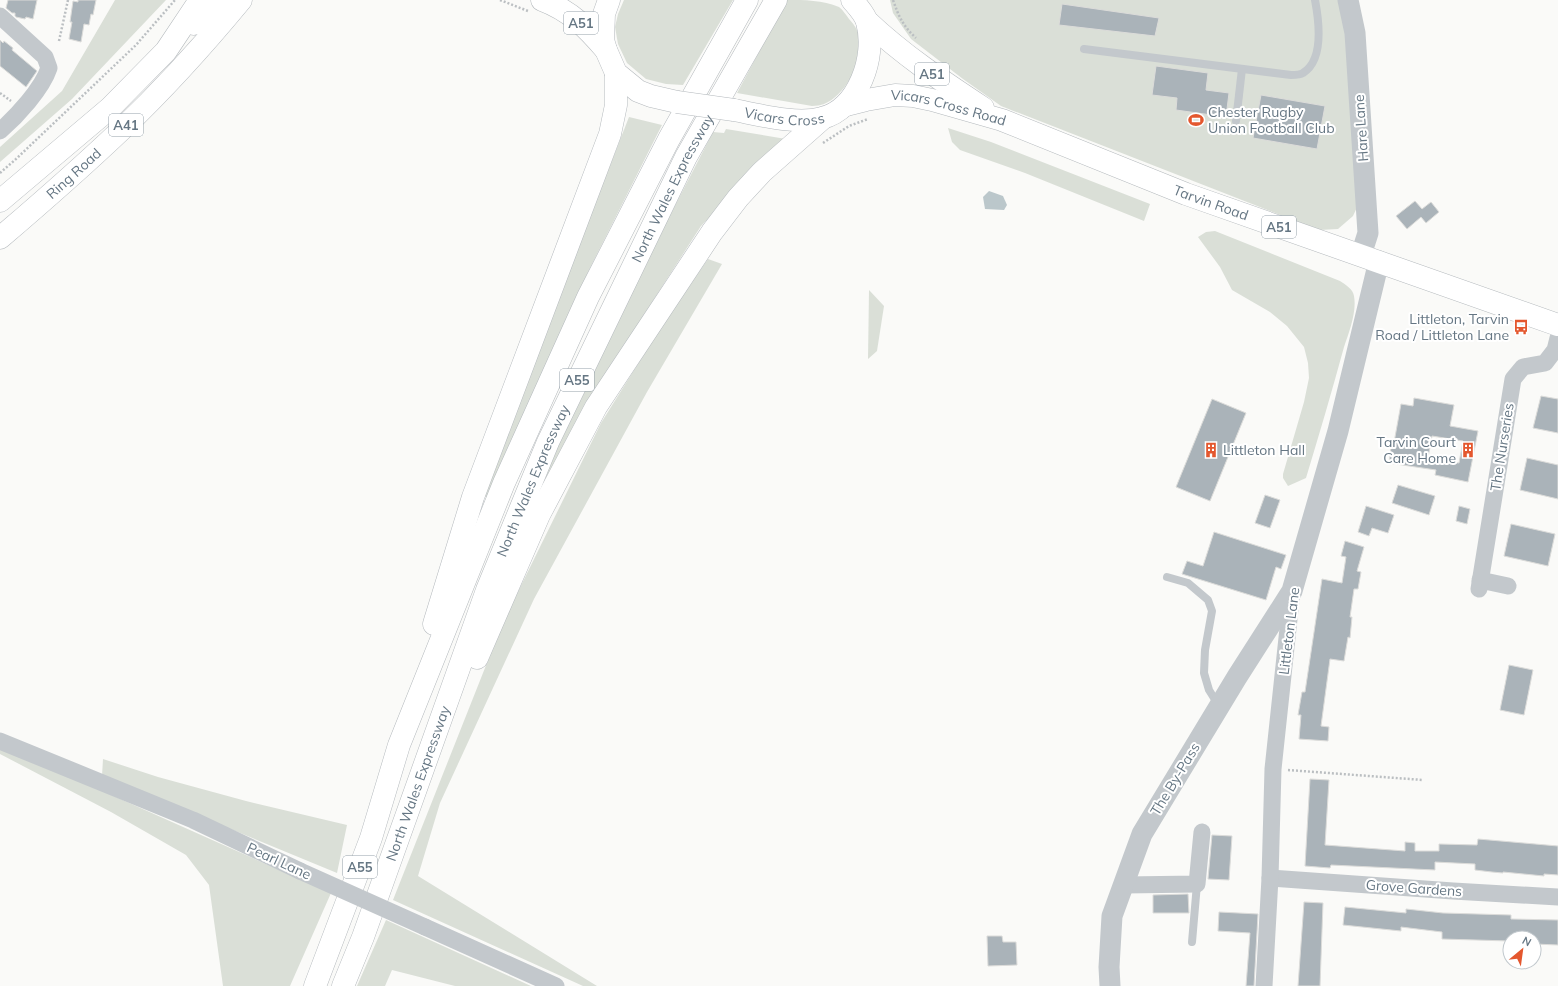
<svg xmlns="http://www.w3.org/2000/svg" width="1558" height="986" font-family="Mulish,sans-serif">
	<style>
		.green { fill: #dadfd7 }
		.water { fill: #bbc7cb }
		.building { fill: #aab3b9; stroke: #dcdcda; fill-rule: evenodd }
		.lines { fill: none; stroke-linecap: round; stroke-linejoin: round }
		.trunk-casing { stroke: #b4b9bd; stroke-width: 23 }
		.path { stroke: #bbbfc2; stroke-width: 2.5; stroke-dasharray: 2 2; stroke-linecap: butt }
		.service { stroke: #c3c8cc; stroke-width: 8 }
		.minor { stroke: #c3c8cc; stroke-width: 17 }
		.tertiary { stroke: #c3c8cc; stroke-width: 21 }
		.trunk { stroke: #fff; stroke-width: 22 }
		.trunk-bridge-casing { stroke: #b4b9bd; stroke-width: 23; stroke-linecap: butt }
		.minor-bridge { stroke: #c3c8cc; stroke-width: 17 }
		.trunk-bridge { stroke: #fff; stroke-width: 22 }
		.labels { text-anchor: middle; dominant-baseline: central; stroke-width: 4; stroke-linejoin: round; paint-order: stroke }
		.shield { fill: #fff; stroke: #939fa8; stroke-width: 1 }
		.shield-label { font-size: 13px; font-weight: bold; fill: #657683 }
		.street-label { font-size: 14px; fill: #657683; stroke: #fff }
		.poi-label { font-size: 14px; fill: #657683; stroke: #fff; text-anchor: start }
	</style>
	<rect width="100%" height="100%" fill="#fafaf8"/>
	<g class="green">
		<polygon points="115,0 166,0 72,99 0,162 0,147 62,91"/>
		<polygon points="624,0 733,0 683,85 666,84 646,79 627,63 618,44 615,27 618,14"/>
		<path d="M787 0C804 0 823 0 839 7 843 10 846 15 849 19 855 25 860 34 861 43 862 64 844 96 824 104 821 105 816 106 812 106L737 93Z"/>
		<polygon points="890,0 1339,0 1350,34 1360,201 1353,216 1338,229 1319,230 1001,106 963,79 911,39 893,13"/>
		<polygon points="629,117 662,125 590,268 524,414 489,498 481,495"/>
		<polygon points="948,128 991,142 1150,204 1144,221 1025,173 960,150 952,142"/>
		<polygon points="726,129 786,139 701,226 620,352 525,533 549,461 633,287 713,132 724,133"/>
		<path d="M1215 231 1340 281C1346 285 1353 289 1354 296 1357 312 1349 332 1344 347 1332 391 1319 435 1306 478L1288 486 1283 478V474L1304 402 1309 378 1308 363 1304 347 1287 326 1270 312 1232 290 1220 267 1198 237 1206 232Z"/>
		<polygon points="708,259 722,264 647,392 534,599 440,803 418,876 597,986 583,986 393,900 504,620 601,423 666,319"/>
		<polygon points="869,290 884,306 877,351 868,359"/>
		<polygon points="0,749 15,752 331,893 290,986 223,986 209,885 186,855 111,812 0,754"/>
		<polygon points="103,759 158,777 246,801 347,825 337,873 102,776"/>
		<polygon points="386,920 531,986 455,986 392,970 385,986 357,986"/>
	</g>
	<polygon class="water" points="989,191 1003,196 1007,205 1004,210 985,209 983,197"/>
	<g class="building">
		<polygon points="8,0 37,0 33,19 26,17 25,19 16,17 15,16 15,13 12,13 6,8"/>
		<polygon points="78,0 96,0 93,15 91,14 89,25 84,24 81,42 69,39 72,22 70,22 73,1 78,2"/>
		<polygon points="1062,4 1159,18 1155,36 1059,25"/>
		<polygon points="0,40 3,43 4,41 13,48 12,50 37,71 26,87 0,66"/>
		<polygon points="1156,66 1208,73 1206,90 1229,93 1226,117 1176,110 1177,98 1152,95"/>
		<polygon points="1261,95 1325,106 1317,149 1253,138"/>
		<polygon points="1415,201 1422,209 1431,202 1439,212 1426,223 1421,217 1407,229 1396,216"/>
		<polygon points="1541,396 1558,399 1558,433 1533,428"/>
		<path d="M1414 398 1454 405 1450 426 1478 431 1468 482 1435 475 1436 470 1389 463 1391 447 1393 448 1401 404 1413 406ZM1432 436 1463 441 1459 463 1428 458Z"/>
		<polygon points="1212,399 1246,413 1210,501 1176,487"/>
		<polygon points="1527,458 1558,465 1558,499 1520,490"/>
		<polygon points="1398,485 1435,496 1429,515 1392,503"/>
		<polygon points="1265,495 1280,500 1270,528 1255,523"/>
		<polygon points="1366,506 1394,515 1388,533 1372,528 1369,536 1358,532"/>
		<polygon points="1459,506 1470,509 1467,524 1456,521"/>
		<polygon points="1511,524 1555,534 1548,566 1504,556"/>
		<polygon points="1214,532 1286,555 1281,569 1276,567 1266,600 1182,574 1187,561 1203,566"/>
		<polygon points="1345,541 1364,547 1357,571 1361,572 1358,589 1354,589 1350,617 1352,617 1350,638 1348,637 1344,661 1330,659 1321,726 1329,727 1328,741 1299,739 1301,715 1298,715 1302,692 1305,692 1322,579 1342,583 1346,557 1341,556"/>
		<polygon points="1509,665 1533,670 1524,715 1500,710"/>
		<polygon points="1310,779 1329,780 1325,845 1405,851 1405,842 1415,843 1415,851 1439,851 1439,844 1477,845 1478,839 1558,846 1558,875 1544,874 1544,876 1503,872 1503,873 1492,872 1475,870 1475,864 1435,862 1435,870 1331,865 1330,868 1305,866"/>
		<polygon points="1212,835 1232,836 1229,880 1208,879"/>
		<polygon points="1188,894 1189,913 1153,913 1153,895"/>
		<polygon points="1304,902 1323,903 1320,986 1298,986"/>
		<polygon points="1345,907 1406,913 1406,909 1443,913 1511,915 1511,919 1558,920 1558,945 1534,944 1534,938 1510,938 1510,941 1442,939 1442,932 1401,927 1401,931 1343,925"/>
		<polygon points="1219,912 1258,914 1254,986 1246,986 1250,933 1218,931"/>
		<polygon points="987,936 1002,936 1003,942 1016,942 1017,965 988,966"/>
	</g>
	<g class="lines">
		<g class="trunk-casing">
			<g id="trunk">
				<path d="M542 0C571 11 587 28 606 50"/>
				<polyline points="609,0 604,14 603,40 606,50 616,73 638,91 651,96 677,102"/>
				<path d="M867 21C903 55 942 81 983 108"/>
				<polyline points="194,24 219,0"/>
				<path id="s1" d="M846 105 866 100 895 95 913 96 932 100 1002 120 1186 194 1558 325"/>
				<path id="s2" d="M734 110C760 115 797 125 822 118 858 109 877 57 867 22 865 14 857 6 852 0"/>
				<polyline points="0,201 110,108 166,51 200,0"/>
				<path id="s3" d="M0 238C41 203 81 168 120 131 163 90 203 46 241 0"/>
				<polyline points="434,624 473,497 610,134 616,105 616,73"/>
				<polyline points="477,658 539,515 596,407 712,232 738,198 762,172 822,119"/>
				<polyline points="315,986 371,838 399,745 504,483 588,297 669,139 747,0"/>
				<path id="s4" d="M343 986 363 937 487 590 548 442 686 157 776 0"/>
			</g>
		</g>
		<g class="path">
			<polyline points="500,0 528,11"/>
			<path d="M893 0C899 17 903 26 916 38"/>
			<polyline points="59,41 68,0"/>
			<polyline points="0,93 11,101"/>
			<polyline points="823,143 849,126 868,119"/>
			<polyline points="0,173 16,159 136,45 175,0"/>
			<polyline points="1288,770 1423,780"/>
		</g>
		<g class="service">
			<path d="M1084 49 1291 75C1294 75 1300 75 1303 73 1324 60 1319 21 1315 0"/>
			<polyline points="1236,121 1242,69"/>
			<polyline points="1167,577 1188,583 1208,600 1212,611 1205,650 1204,673 1209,690 1219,706"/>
			<polyline points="1192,942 1197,884"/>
		</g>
		<g class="minor">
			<path d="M0 16 45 57 49 68C42 89 17 116 0 131"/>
			<polyline points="1480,580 1508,586"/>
			<polyline points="1479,589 1513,379 1523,367 1545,363 1555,350 1558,338"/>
			<polyline points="0,741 193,820 300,871"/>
			<polyline points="1270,878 1453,891 1558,897"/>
			<polyline points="1124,885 1197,884 1202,832"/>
			<polyline points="425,927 556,986"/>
			<polyline points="1264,986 1270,878 1273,769 1292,591"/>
		</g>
		<g class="tertiary">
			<polyline points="1348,0 1355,33 1368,233 1361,255"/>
			<polyline points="1110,986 1109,967 1112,916 1142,834 1237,677 1292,591 1338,431 1379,261"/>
		</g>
		<use href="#trunk" class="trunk"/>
		<g class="trunk-bridge-casing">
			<polyline id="trunk-bridge" points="677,102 734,110"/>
		</g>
		<polyline class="minor-bridge" points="300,871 425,927"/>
		<use href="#trunk-bridge" class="trunk-bridge"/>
	</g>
	<defs>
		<g id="stadium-bare" transform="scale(1.2)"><path d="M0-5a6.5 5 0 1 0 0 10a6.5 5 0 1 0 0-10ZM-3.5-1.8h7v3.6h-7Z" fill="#e4572e" stroke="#fff" stroke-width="2.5" paint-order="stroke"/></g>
		<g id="bus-bare" transform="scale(1.2)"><path d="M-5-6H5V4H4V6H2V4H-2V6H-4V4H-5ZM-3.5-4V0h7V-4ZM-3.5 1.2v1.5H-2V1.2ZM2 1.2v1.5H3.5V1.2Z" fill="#e4572e" stroke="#fff" stroke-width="2.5" paint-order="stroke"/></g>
		<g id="building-bare" transform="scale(1.2)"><path d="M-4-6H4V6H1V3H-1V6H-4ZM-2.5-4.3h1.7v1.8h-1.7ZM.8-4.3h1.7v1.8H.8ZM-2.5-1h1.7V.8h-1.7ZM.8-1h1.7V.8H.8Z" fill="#e4572e" stroke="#fff" stroke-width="2.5" paint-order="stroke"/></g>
	</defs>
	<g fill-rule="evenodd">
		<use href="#stadium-bare" x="1196" y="120"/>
		<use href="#bus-bare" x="1521" y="327"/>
		<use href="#building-bare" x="1211" y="450"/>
		<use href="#building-bare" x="1468" y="450"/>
	</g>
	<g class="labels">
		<g class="shield">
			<rect x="564" y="12" width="34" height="22" rx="3"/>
			<rect x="915" y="63" width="34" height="22" rx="3"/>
			<rect x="109" y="114" width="34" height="22" rx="3"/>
			<rect x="1262" y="216" width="34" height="22" rx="3"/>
			<rect x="560" y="369" width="34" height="22" rx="3"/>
			<rect x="343" y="856" width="34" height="22" rx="3"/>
		</g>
		<g class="shield-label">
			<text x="581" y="23">A51</text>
			<text x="932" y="74">A51</text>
			<text x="126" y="125">A41</text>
			<text x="1279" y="227">A51</text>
			<text x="577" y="380">A55</text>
			<text x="360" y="867">A55</text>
		</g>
		<g class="street-label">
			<text stroke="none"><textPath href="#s1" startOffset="105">Vicars Cross Road</textPath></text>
			<text stroke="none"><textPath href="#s2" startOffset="51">Vicars Cross</textPath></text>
			<text transform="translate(1361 128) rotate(-94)">Hare Lane</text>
			<text stroke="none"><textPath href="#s3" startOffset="98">Ring Road</textPath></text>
			<text stroke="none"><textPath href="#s4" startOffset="864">North Wales Expressway</textPath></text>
			<text stroke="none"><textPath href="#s1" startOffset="385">Tarvin Road</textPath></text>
			<text transform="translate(1502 447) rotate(-81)">The Nurseries</text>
			<text stroke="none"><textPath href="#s4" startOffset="540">North Wales Expressway</textPath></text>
			<text transform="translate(1289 631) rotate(-83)">Littleton Lane</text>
			<text transform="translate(1175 779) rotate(-59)">The By-Pass</text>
			<text stroke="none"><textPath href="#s4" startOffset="216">North Wales Expressway</textPath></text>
			<text transform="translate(279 861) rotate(25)">Pearl Lane</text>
			<text transform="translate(1414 888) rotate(4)">Grove Gardens</text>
		</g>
		<g class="poi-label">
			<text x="1208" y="112">Chester Rugby<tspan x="1208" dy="16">Union Football Club</tspan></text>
			<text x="1509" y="319" text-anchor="end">Littleton, Tarvin<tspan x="1509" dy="16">Road / Littleton Lane</tspan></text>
			<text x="1456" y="442" text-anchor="end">Tarvin Court<tspan x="1456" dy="16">Care Home</tspan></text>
			<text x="1223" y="450">Littleton Hall</text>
		</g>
	</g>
	<g transform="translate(1522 950) rotate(29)"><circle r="19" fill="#ffffff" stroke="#c1c8cd"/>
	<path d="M0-3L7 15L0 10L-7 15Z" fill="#e4572e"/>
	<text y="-6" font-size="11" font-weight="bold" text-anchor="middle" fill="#657683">N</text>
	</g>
</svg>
